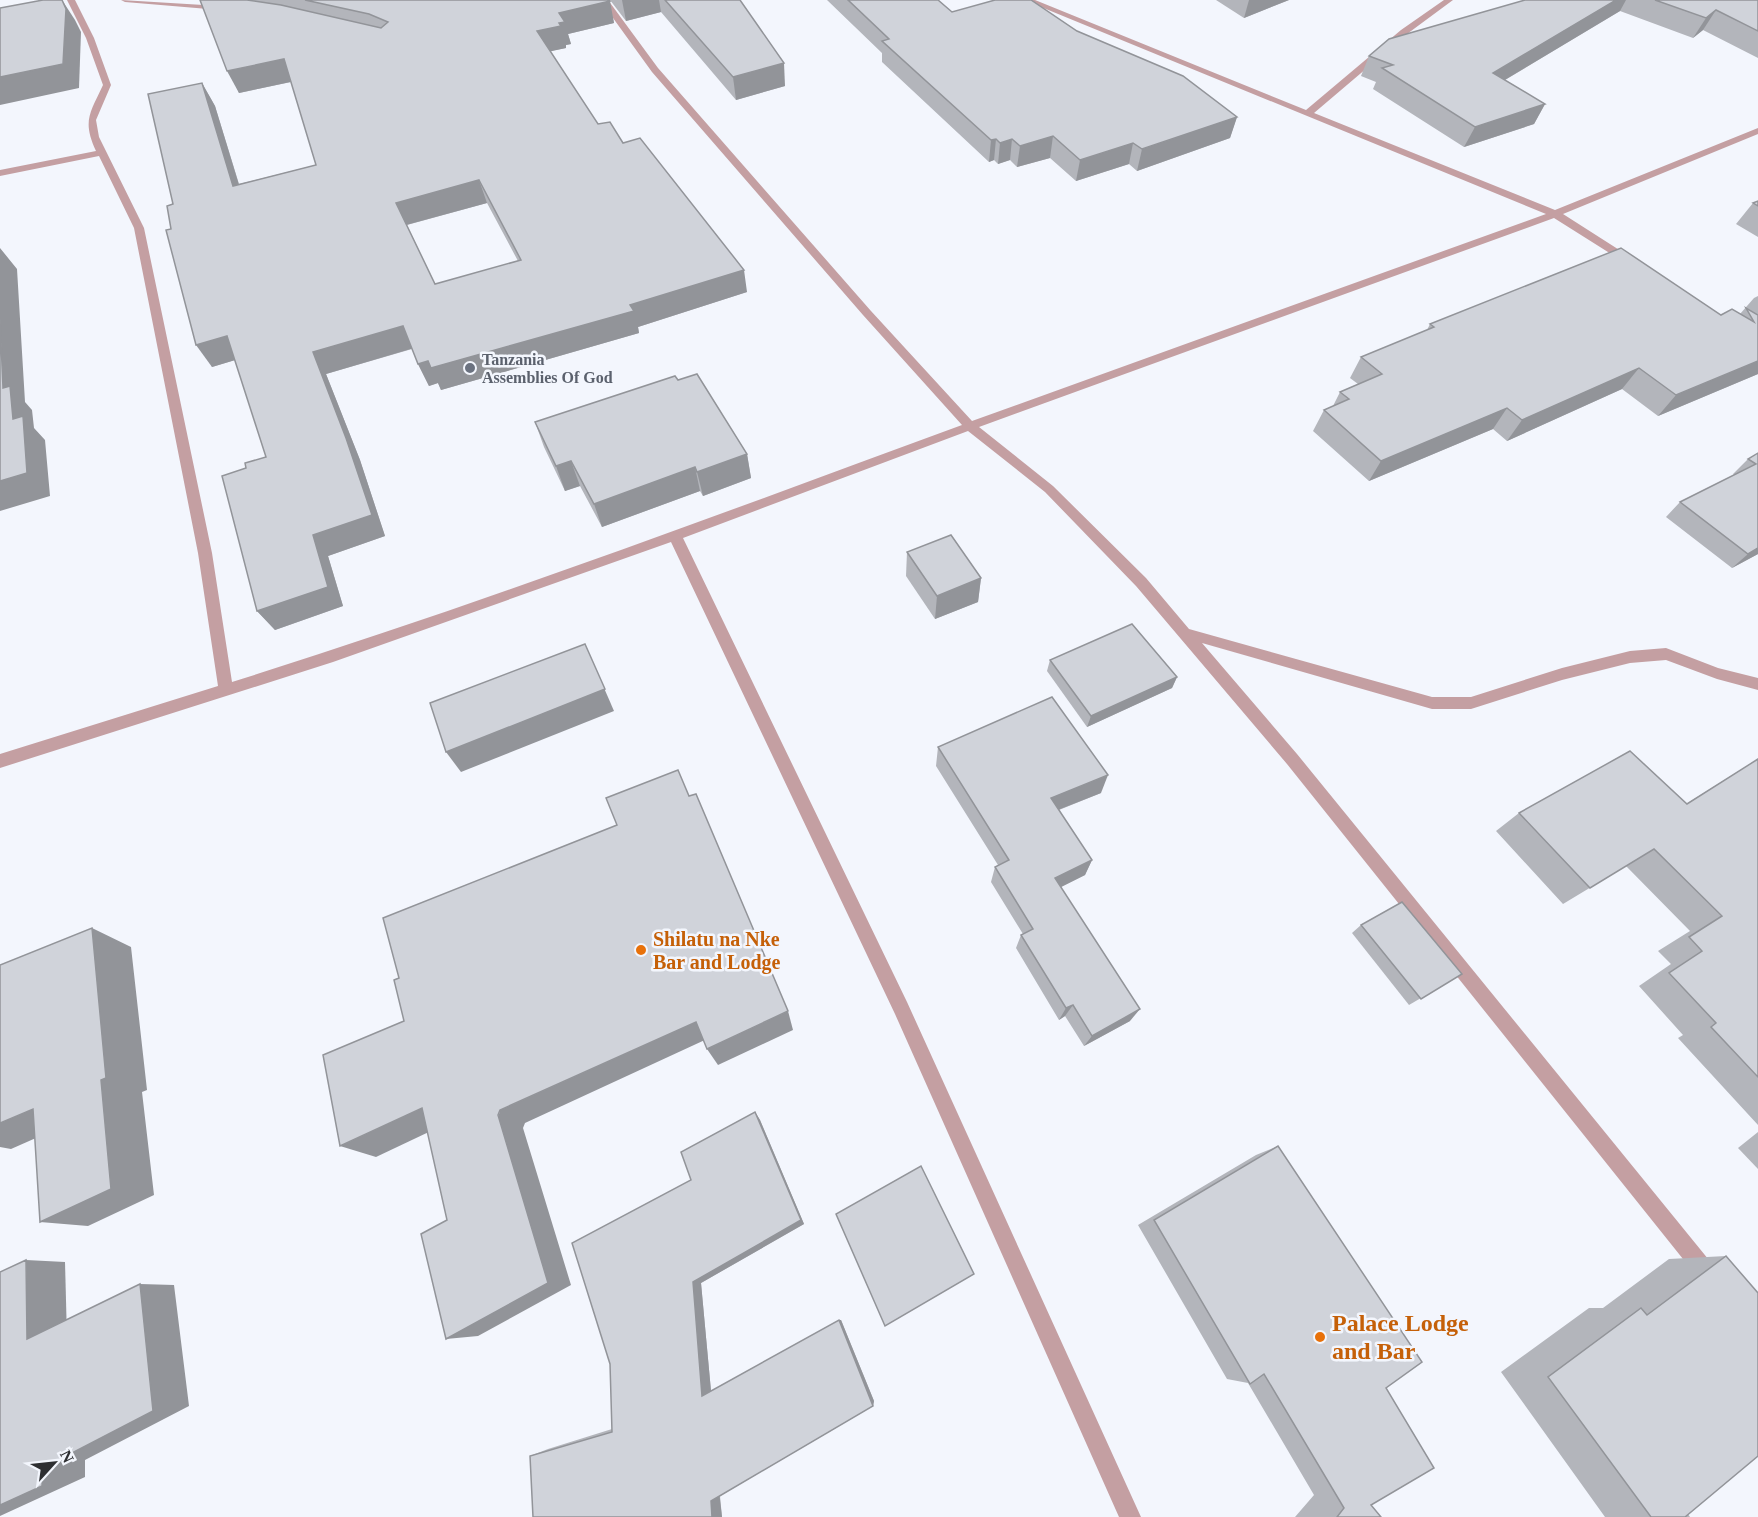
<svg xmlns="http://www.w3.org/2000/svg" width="1758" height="1517" font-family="'Times New Roman',serif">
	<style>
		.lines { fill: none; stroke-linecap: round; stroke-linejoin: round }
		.minor { fill: #c49fa2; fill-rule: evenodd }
		.wall { fill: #b3b5bb; fill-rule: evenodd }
		.shaded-wall { fill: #929499 }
		.building { fill: #d0d3da; stroke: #929499; stroke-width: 1.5; fill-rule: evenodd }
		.worship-dot { fill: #6b7280; stroke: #f3f6fd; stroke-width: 2 }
		.food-dot { fill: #e8710a; stroke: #f3f6fd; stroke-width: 2 }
		.labels { text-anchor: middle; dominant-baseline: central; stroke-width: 5; stroke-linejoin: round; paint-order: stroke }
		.far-worship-label { font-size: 16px; font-weight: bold; fill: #5b616d; stroke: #f3f6fd; text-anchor: start }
		.food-label { font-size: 20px; font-weight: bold; fill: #c56008; stroke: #f3f6fd; text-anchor: start }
		.near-food-label { font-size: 24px; font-weight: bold; fill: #c56008; stroke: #f3f6fd; text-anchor: start }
	</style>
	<rect width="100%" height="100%" fill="#f3f6fd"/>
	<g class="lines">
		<g class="minor">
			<path d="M67 0H75L94 38 111 85 96 120 99 137 144 228 212 553 232 682C478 605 720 514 962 425L863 315 652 72 600 0H608L658 68 871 311 972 421 1546 214 1024 0H1035L1306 110 1401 30 1444 0H1453L1407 34 1314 113 1555 210 1758 128V134L1563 214 1635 260V264H1627L1554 218 979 427 1053 486 1146 578 1189 629 1432 697H1471L1562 668 1630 651 1666 648 1718 668 1758 678V690L1717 679 1666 660 1630 663 1562 680 1471 709H1432L1202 643 1297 754 1713 1265 1716 1272 1713 1279 1706 1282 1699 1279 1287 764 1136 586 1045 492 968 431 683 538 907 1002 1141 1517H1119L895 1014 671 542 333 662 0 768V754L218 686 198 553 134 228 99 156 0 176V170L96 151C82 121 90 113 103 85L86 38Z"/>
			<polygon points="121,0 220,6 224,8 220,10 125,2"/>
		</g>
	</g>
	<g class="wall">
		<path d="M200 0H609L614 23 568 34 571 44 566 45V48L550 51 598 124 623 143 747 292 638 327 639 333 441 390 438 383 429 386 418 364 412 349 326 374 360 460 385 536 328 556 343 606 275 630 257 611 246 468 266 457 235 360 212 367 171 229 173 204 202 83 215 106 239 184 316 165 291 82 239 93ZM487 203 518 261 435 284 407 225Z"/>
		<polygon points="610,0 740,0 785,86 736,100 661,12 626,21"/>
		<polygon points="827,0 938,0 952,12 1077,31 1237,117 1230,138 1137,171 1129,164 1076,181 1050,158 1017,167 1010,160 998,164 994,160 989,162 882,62 882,53"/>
		<polygon points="1216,0 1289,0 1244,18"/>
		<polygon points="1525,0 1758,0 1758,58 1703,30 1693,38 1620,11 1505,80 1545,104 1534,124 1464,147 1373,89 1376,82 1361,76 1369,56"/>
		<polygon points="1758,201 1758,237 1736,224 1753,203"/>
		<polygon points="1758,296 1758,374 1658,416 1622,389 1507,441 1493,429 1369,481 1313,431 1324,410 1333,406 1340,392 1358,384 1350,378 1361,357 1427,330 1430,324 1740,314 1754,298"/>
		<polygon points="678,380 747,454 751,478 703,496 700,491 602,527 580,486 565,491 544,447 535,422"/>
		<polygon points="1758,453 1758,554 1732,568 1666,517 1680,502 1734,475 1733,474 1748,459"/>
		<polygon points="907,552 981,578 978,602 935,619 906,576"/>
		<polygon points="1050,660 1177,677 1172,688 1087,727 1047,671"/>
		<polygon points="938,747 1101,793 1059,810 1092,860 1085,875 1061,887 1130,1021 1084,1046 1065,1016 1059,1020 1016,948 1021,935 1023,934 991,882 995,867 998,865 936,766"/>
		<polygon points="1758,759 1758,1125 1678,1038 1683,1035 1639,986 1671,964 1658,951 1690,931 1626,866 1563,904 1496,831 1519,813 1686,804"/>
		<polygon points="1361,925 1462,974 1409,1005 1352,933"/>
		<polygon points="755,1112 760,1120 804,1224 701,1283 711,1391 841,1320 874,1401 873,1406 720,1496 722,1517 533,1517 530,1456 548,1449 612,1429 691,1180"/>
		<polygon points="1758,1132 1758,1169 1738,1148"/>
		<polygon points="1278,1146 1386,1388 1371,1505 1381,1517 1295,1517 1314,1495 1248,1383 1227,1379 1138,1225 1256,1155"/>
		<polygon points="1726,1256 1688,1514 1690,1517 1605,1517 1501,1372 1589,1308 1603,1308 1669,1259"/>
	</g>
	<g class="shaded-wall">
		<polygon points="62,0 75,20 81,32 79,88 0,105 0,77"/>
		<polygon points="622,0 659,0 661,12 626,21"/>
		<polygon points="1249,0 1289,0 1244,18"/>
		<polygon points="1616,0 1626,0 1620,11 1483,93 1493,73"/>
		<polygon points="610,1 614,23 568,34 571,44 566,45 566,48 543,53 537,31 559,13"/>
		<polygon points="1716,10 1703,30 1693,38 1706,18"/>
		<polygon points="284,59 295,81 239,93 227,71"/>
		<polygon points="784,63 785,86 736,100 733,77"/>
		<polygon points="202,83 215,106 246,208 233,186"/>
		<polygon points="1545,104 1534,124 1464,147 1475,127"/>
		<polygon points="1237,117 1230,138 1137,171 1142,149"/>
		<polygon points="1053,136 1050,158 1017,167 1020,146"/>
		<polygon points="996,139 994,160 989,162 991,140"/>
		<polygon points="1012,139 1010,160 998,164 1000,143"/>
		<polygon points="1133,143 1129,164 1076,181 1080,160"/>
		<polygon points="479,180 487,203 406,225 396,203"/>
		<polygon points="0,248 17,269 25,402 32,410 34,428 45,440 50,496 0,511 0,481 13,419 3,388 0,319"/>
		<polygon points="744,270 747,292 638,327 639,333 441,390 438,383 429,386 418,364 630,305"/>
		<polygon points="403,326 414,348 326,374 360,460 385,536 328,556 343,606 275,630 257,611 313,535 313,352"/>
		<polygon points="227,336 242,358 212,367 196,345"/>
		<polygon points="1758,361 1758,374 1658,416 1676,395"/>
		<polygon points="1639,368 1622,389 1507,441 1522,420"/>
		<polygon points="1507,408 1493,429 1369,481 1381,461"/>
		<polygon points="747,454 751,478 703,496 697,472"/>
		<polygon points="571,461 580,486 565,491 556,466"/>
		<polygon points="695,467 700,491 602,527 594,504"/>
		<polygon points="1758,548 1758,554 1732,568 1748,554"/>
		<polygon points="981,578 978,602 935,619 937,596"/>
		<polygon points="585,644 614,711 461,772 446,752"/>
		<polygon points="1177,677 1172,688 1087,727 1091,716"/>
		<polygon points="1108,775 1101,793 1045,815 1051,798"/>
		<polygon points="1092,860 1085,875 1049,893 1055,878"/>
		<polygon points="92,928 131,947 147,1090 142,1092 154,1195 88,1226 40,1222 101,1080"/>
		<polygon points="1073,1005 1065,1016 1059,1020 1066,1008"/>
		<polygon points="1140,1009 1130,1021 1084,1046 1092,1036"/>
		<polygon points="788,1011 793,1030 718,1065 707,1049"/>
		<polygon points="696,1022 707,1039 525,1123 523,1128 571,1285 478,1336 446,1339 500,1110"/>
		<polygon points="422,1108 452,1121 376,1157 340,1146"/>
		<polygon points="33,1109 79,1119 11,1149 0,1147 0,1123"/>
		<polygon points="755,1112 760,1120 804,1224 701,1283 711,1391 702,1396 693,1282"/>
		<polygon points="26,1260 65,1262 67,1338 27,1339"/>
		<polygon points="140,1284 174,1285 189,1406 85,1460 85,1477 0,1516 0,1505 43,1468"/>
		<polygon points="839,1320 841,1320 874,1401 873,1406"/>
		<polygon points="719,1491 722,1517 712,1517 711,1501"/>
	</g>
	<g class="building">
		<polygon points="43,0 62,0 66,9 63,64 0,77 0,8"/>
		<path d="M200 0H247L281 5 381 28 388 22 369 14 305 0H609L610 1 559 13 565 22 559 23 561 26 537 31 598 124 610 122 623 143 640 138 744 270 630 305 634 311 431 368 428 361 418 364 403 326 313 352 346 438 372 515 313 535 328 587 257 611 222 476 246 468 245 463 266 457 227 336 196 345 166 230 171 229 167 206 173 204 148 94 202 83 233 186 316 165 284 59 227 71ZM479 180 521 260 435 284 396 203Z"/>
		<polygon points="665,0 740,0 784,63 733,77"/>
		<polygon points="848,0 938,0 952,12 995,0 1031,0 1077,31 1183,76 1237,117 1142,149 1133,143 1080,160 1053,136 1020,146 1012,139 1000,143 996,139 991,140 882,41 889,39"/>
		<polygon points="1525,0 1616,0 1493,73 1545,104 1475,127 1382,68 1393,65 1369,56 1389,39"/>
		<polygon points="1655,0 1758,0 1758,31 1716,10 1706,18"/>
		<polygon points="1758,201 1758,206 1753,203"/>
		<polygon points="1621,248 1721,315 1732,309 1754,322 1746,308 1758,315 1758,361 1676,395 1639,368 1522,420 1507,408 1381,461 1324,410 1349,399 1340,392 1382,374 1361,357 1434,327 1430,324"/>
		<polygon points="0,319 3,388 10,386 13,419 23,416 27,473 0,481"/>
		<polygon points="697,374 747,454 697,472 695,467 594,504 571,461 556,466 535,422 675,376 678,380"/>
		<polygon points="1758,453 1758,548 1748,554 1680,502 1756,464 1748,459"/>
		<polygon points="951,535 981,578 937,596 907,552"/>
		<polygon points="1132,624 1177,677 1091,716 1050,660"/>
		<polygon points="585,644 605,689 446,752 430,703"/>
		<polygon points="1052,697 1108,775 1051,798 1092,860 1055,878 1140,1009 1092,1036 1073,1005 1066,1008 1021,935 1033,929 995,867 1009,860 938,747"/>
		<polygon points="1630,751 1687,804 1758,759 1758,1077 1711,1027 1716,1023 1669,973 1702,951 1689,937 1722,916 1654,849 1590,888 1519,813"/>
		<polygon points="678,770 689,796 696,794 788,1011 707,1049 696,1022 500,1110 498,1115 548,1283 446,1339 421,1234 447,1220 422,1108 340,1146 323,1055 404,1021 394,980 399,978 383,918 617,825 606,798"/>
		<polygon points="1402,902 1462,974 1421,999 1361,925"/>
		<polygon points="92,928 106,1078 101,1080 111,1189 40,1222 33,1109 0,1123 0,965"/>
		<polygon points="755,1112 801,1220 693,1282 702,1396 839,1320 873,1406 711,1501 712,1517 533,1517 530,1456 612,1432 610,1364 572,1243 691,1180 681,1152"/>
		<polygon points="1278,1146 1422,1362 1386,1388 1434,1468 1371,1505 1381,1517 1337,1517 1344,1508 1264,1374 1250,1384 1154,1220"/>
		<polygon points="921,1166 974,1274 885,1326 836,1214"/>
		<polygon points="1726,1256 1758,1293 1758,1456 1685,1517 1651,1517 1548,1377 1641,1308 1647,1315"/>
		<polygon points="26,1260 27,1339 140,1284 153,1411 43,1468 42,1486 0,1505 0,1272"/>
	</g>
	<circle class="worship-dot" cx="470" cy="368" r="6"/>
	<g class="food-dot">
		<circle cx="641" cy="950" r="6"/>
		<circle cx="1320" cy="1337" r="6"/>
	</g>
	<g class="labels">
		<g class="far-worship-label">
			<text x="482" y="359">Tanzania<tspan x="482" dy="18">Assemblies Of God</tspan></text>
		</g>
		<g class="food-label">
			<text x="653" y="939">Shilatu na Nke<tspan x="653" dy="23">Bar and Lodge</tspan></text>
		</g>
		<g class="near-food-label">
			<text x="1332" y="1323">Palace Lodge<tspan x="1332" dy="28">and Bar</tspan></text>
		</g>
	</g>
	<g transform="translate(54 1463) rotate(63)" stroke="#f3f6fd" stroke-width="4.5" paint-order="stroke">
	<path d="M0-4.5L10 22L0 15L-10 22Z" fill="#2e2f32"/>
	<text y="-9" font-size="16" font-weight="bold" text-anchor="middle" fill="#2e2f32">N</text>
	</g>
</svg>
